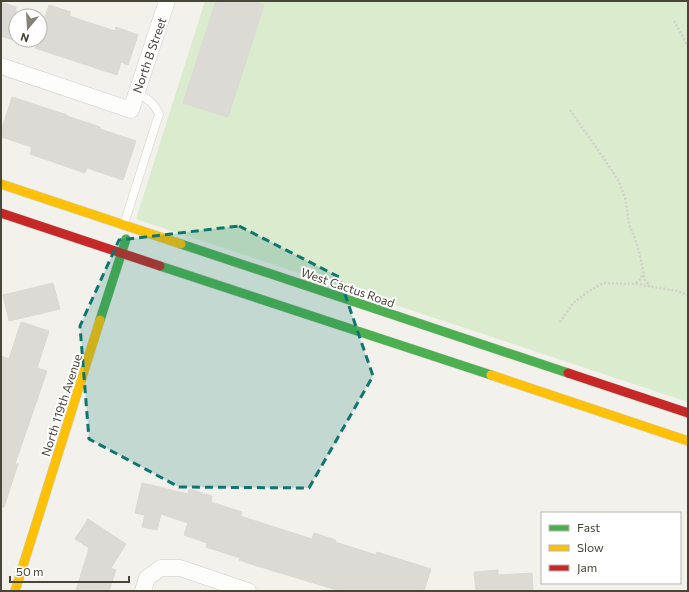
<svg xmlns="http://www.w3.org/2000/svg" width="689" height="592" font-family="Commissioner,sans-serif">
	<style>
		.green { fill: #daebce }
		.building { fill: #dbdad5; stroke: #dad9d2 }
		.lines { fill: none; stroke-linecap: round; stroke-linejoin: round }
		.lane-casing { stroke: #d0cfca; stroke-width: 9 }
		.street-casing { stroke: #d0cfca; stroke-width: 17 }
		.fast-casing { stroke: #d0d0c4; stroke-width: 10 }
		.slow-casing { stroke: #d0d0c4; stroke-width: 10 }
		.jam-casing { stroke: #d0d0c4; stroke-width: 10 }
		.path { stroke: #d2d1cb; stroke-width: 2.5; stroke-dasharray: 2 2; stroke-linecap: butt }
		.lane { stroke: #fdfdfc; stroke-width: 8 }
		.street { stroke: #fdfdfc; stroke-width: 16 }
		.fast { stroke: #4caf50; stroke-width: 9 }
		.slow { stroke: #ffc107; stroke-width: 9 }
		.jam { stroke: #c62828; stroke-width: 9 }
		.marked { fill: #0f766e; fill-opacity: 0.2; stroke: #0f766e; stroke-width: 3; stroke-dasharray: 8 5; stroke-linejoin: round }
		.labels { text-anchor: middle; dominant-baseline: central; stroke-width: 4; stroke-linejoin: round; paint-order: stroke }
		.street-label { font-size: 12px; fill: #484539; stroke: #fff }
	</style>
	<rect width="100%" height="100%" fill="#f2f1ec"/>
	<polygon class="green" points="205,1 688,1 688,402 136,219"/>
	<g class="building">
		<polygon points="216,1 253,1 264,5 228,117 183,103"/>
		<polygon points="1,2 16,7 16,41 1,36"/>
		<polygon points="49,5 71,12 69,16 115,31 116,27 138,35 128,65 121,62 117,75 35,48 38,40 40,40 40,33"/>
		<polygon points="12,97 67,115 67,116 100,127 100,129 136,141 123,180 87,168 85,173 30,154 32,147 1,137 1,131"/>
		<polygon points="53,283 60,309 9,321 3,295"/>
		<polygon points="21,322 49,331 37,368 47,371 15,464 18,464 4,507 1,507 1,356 9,359"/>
		<polygon points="142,483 188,494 189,489 212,496 211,502 242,512 240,516 312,539 314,533 336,540 335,542 376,555 377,552 431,569 424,591 340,591 254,565 239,560 240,558 206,547 207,543 184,535 188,523 161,514 157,530 142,527 145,515 135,513"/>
		<polygon points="88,519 126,544 111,568 116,570 109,591 76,591 89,548 75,539"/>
		<polygon points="498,570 498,575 532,573 533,591 476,591 474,572"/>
	</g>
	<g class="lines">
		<g class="lane-casing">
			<path id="lane" d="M124 224 159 114C154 102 147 99 136 92"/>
		</g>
		<g class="street-casing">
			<g id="street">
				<polyline points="1,66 131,110 167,1"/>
				<polyline points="143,591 147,578 161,568 180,568 248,591"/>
			</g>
		</g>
		<g class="fast-casing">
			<g id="fast">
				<polyline points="181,244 568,373"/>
				<polyline points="160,266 491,375"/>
				<polyline points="100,320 126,239"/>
			</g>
		</g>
		<g class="slow-casing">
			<g id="slow">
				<polyline points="1,184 181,244"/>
				<polyline points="491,375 688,441"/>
				<polyline points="15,591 100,320"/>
			</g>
		</g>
		<g class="jam-casing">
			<g id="jam">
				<polyline points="1,213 160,266"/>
				<polyline points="568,373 688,413"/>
			</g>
		</g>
		<g class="path">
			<polyline points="674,21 688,46"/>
			<polyline points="570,110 605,160 618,180 625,197 629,224 638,247 645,280 650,286"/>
			<polyline points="636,283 641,279 642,275"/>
			<polyline points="560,322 573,303 589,291 603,283 636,284 677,291 688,295"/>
		</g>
		<use href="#lane" class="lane"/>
		<use href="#street" class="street"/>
		<use href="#fast" class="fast"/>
		<use href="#slow" class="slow"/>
		<use href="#jam" class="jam"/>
	</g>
	<path class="marked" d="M239 226 339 277 373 376 309 488 179 487 89 439 80 326 119 240Z"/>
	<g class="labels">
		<g class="street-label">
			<text transform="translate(149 55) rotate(-71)">North B Street</text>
			<text transform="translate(348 287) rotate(19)">West Cactus Road</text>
			<text transform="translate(61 405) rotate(-72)">North 119th Avenue</text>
		</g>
	</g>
	<rect width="689" height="592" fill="none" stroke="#484539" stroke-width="4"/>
	<rect x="541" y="512" width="140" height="72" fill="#ffffff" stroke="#b6b5b0"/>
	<rect x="549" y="525" width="20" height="6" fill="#4caf50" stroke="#b6b5b0"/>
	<text x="577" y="532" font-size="12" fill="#484539">Fast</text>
	<rect x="549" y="545" width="20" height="6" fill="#ffc107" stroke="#b6b5b0"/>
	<text x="577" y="552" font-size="12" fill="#484539">Slow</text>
	<rect x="549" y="565" width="20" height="6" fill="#c62828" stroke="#b6b5b0"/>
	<text x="577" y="572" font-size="12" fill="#484539">Jam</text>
	<g transform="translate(28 28) rotate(198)"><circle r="19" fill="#ffffff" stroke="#b6b5b0"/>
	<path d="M0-3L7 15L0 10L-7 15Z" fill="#848178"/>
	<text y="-6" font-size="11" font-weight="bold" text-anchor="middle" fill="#484539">N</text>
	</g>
	<path d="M10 576v6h119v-6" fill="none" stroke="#484539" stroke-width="2"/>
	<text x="16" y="576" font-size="12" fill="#484539" stroke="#ffffff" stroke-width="3" paint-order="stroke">50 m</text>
</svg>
